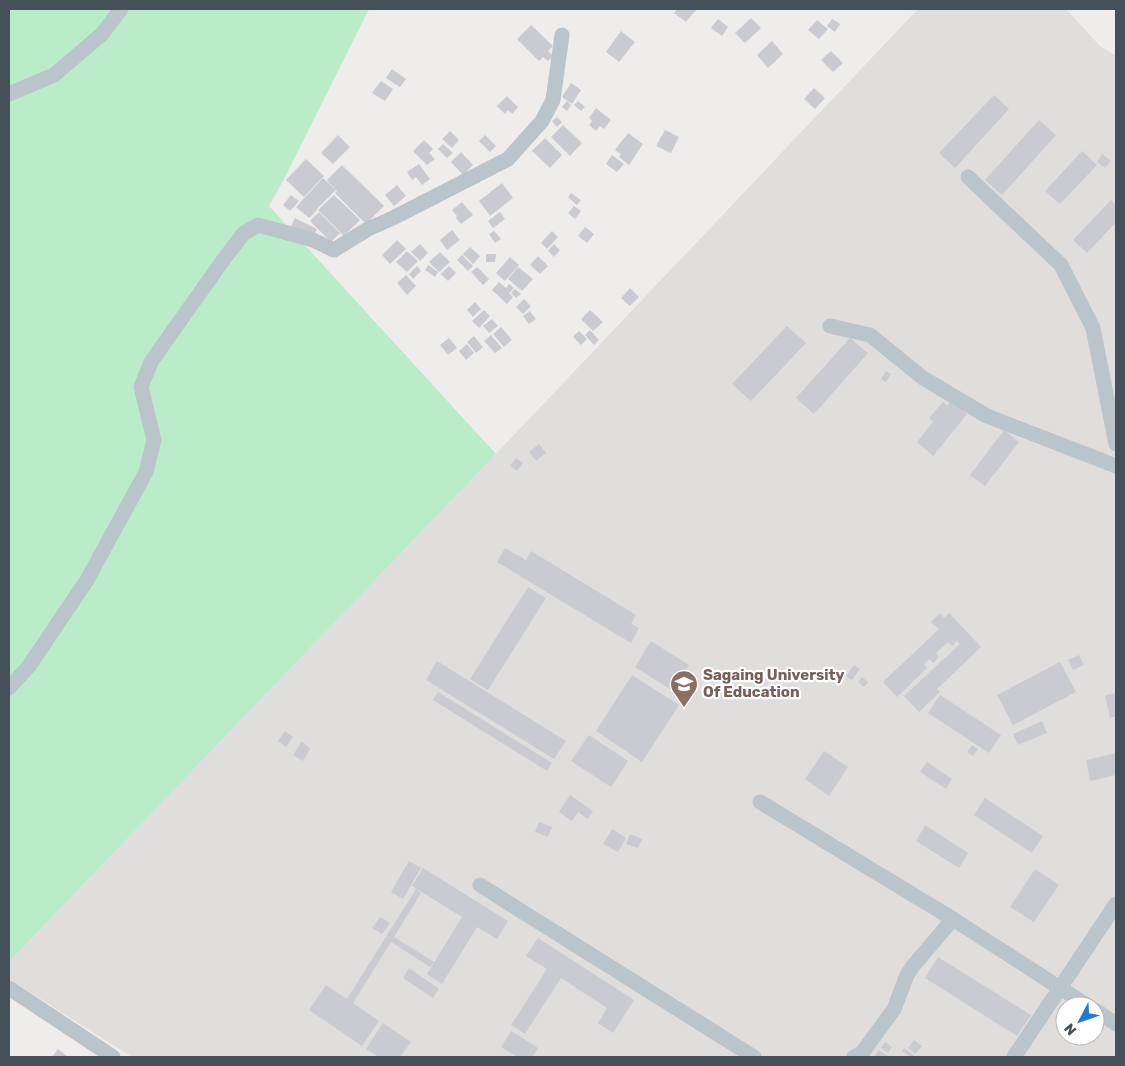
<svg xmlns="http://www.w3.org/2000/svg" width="1125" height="1066" font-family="Rubik,sans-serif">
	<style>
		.education { fill: #e0dddd; fill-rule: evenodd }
		.green { fill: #baecca }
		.building { fill: #c9cbd1 }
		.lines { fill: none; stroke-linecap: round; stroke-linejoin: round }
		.minor { stroke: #bac4cb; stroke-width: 15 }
		.labels { text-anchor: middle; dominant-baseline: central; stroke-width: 4.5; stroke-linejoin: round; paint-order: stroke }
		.education-label { font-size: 15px; font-weight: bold; fill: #785e54; stroke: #fff; text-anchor: start }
	</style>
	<rect width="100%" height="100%" fill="#efecec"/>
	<path class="education" d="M918 9H1066L1100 46 1116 56V1057H132L9 979V962L496 454ZM1065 1006H1095V1036H1065Z"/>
	<polygon class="green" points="9,9 369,9 284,179 269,206 496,454 9,962"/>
	<g class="building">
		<polygon points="677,9 697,9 686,22 674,13"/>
		<polygon points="751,18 761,28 745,43 735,33"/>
		<polygon points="718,19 728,27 722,36 711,28"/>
		<polygon points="832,19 840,24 835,32 827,26"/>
		<polygon points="817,20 828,29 819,39 808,30"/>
		<polygon points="531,25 553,46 548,51 553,56 548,61 543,57 539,61 517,39"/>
		<polygon points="621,31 635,42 619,62 606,52"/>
		<polygon points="772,41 783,54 768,68 757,55"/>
		<polygon points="831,51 843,63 833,72 821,60"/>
		<polygon points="392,69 406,79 400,87 386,78"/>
		<polygon points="381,81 393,89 385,101 372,93"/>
		<polygon points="571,83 581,90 572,104 562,97"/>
		<polygon points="814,88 825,98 815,109 804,99"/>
		<polygon points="994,95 1009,109 955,168 939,153"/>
		<polygon points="507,96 518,107 512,114 508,110 505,114 497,106"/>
		<polygon points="567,101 571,105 567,111 562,107"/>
		<polygon points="578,101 585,107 581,111 574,105"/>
		<polygon points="596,108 611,120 604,129 600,126 596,131 589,125 592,121 589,118"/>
		<polygon points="557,117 562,122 557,127 552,121"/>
		<polygon points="1039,120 1056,135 1002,195 985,180"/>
		<polygon points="563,125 582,143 570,156 551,137"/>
		<polygon points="665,130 679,137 671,153 656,146"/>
		<polygon points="450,131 459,140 452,148 442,139"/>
		<polygon points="628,133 643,144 629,165 619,157 621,154 615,150"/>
		<polygon points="338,135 350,147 333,164 321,153"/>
		<polygon points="485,135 496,146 490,152 479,141"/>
		<polygon points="545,138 562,155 550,168 532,151"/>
		<polygon points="424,140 433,149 429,153 435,159 427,165 413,151"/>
		<polygon points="443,144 453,153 447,158 438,149"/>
		<polygon points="1082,151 1097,165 1060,204 1045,191"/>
		<polygon points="461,152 473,165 463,175 451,162"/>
		<polygon points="1102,154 1111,161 1105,168 1097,162"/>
		<polygon points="612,155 624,164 617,172 606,164"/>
		<polygon points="306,159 324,176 304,197 286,180"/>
		<polygon points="419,164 430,179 422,185 416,177 412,180 407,172"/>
		<polygon points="342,165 384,206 366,224 335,193 337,191 327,180"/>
		<polygon points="323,178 336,190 317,209 316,209 317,210 309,218 296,207"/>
		<polygon points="502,183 513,198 490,216 479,201"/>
		<polygon points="397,185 406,196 394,206 385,195"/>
		<polygon points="571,193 581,200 577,205 568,197"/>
		<polygon points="291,195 299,201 290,211 283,205"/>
		<polygon points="334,195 360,220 344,236 318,210"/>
		<polygon points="1111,200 1116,206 1116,222 1087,253 1073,240"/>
		<polygon points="462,202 473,215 461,224 456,218 457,216 452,210"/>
		<polygon points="574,206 581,211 575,219 568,213"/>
		<polygon points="319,212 340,233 331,242 310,221"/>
		<polygon points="500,212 505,219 493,228 488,221"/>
		<polygon points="295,218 317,229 313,237 291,226"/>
		<polygon points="585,227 594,234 587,243 578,236"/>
		<polygon points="452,230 460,240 447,250 440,240"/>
		<polygon points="494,231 501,239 495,243 489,234"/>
		<polygon points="552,231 558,237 547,249 541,243"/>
		<polygon points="397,240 406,249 390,264 382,255"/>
		<polygon points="420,244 428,253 420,261 411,252"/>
		<polygon points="554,244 560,250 554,257 548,251"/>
		<polygon points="470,247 480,256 473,264 463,254"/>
		<polygon points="407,251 418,261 407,272 396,262"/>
		<polygon points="440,252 450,262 439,272 429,262"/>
		<polygon points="486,254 496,254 495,262 486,262"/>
		<polygon points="462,255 473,266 468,271 457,260"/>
		<polygon points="538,256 548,266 540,274 530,265"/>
		<polygon points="510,257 519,265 505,281 496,273"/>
		<polygon points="428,265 438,272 435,277 425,270"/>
		<polygon points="417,266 421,271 413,279 409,274"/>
		<polygon points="449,266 456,273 448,281 441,274"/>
		<polygon points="477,267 489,279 483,285 471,272"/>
		<polygon points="518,267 533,279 522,291 508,279"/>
		<polygon points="406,275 416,286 407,295 397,283"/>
		<polygon points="499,282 506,288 509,284 514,288 509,293 513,297 507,304 492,290"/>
		<polygon points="630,288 639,297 630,306 621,298"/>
		<polygon points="515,289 521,294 516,298 511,293"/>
		<polygon points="524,299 531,306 523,314 516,307"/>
		<polygon points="475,302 481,309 473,317 467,310"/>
		<polygon points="484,310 490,316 479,328 472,321"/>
		<polygon points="590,310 603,322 593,331 581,319"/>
		<polygon points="530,311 536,319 529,324 523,316"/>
		<polygon points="492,319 498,326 489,333 483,326"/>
		<polygon points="787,326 806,343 751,401 732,384"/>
		<polygon points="501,327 512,340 504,347 493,334"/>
		<polygon points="590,330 599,340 594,345 585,335"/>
		<polygon points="579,331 587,339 581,345 573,337"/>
		<polygon points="491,335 502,348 495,353 484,341"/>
		<polygon points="474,336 483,347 476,353 467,342"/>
		<polygon points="449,338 457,348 448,355 440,345"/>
		<polygon points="850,338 868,353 814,414 796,398"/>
		<polygon points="467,344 474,353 466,360 459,351"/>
		<polygon points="886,371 891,374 886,382 881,379"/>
		<polygon points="951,401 967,414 933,456 917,442 933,422 929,418 943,402 947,406"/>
		<polygon points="1004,430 1019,442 985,486 970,475"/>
		<polygon points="539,444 546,453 536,461 529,452"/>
		<polygon points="516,458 523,463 517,471 510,466"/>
		<polygon points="505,548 526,560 531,551 636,615 631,624 639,628 631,643 497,562"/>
		<polygon points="528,587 546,598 488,690 470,679"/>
		<polygon points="940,613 944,618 949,613 981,647 937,689 940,692 919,712 904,696 960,644 957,641 952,646 948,642 936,653 939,657 933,663 929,659 924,664 927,668 897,697 883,682 939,629 931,622"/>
		<polygon points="651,641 689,665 673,691 635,667"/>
		<polygon points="1079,655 1084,665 1073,670 1068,660"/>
		<polygon points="437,661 566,741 554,759 426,680"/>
		<polygon points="1060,662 1076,692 1013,725 997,695"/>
		<polygon points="854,665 860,669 852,680 846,676"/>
		<polygon points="632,675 679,705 642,762 596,731"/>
		<polygon points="862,677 868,682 864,687 858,682"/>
		<polygon points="438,692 552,763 547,771 433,700"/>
		<polygon points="1116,693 1116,716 1110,718 1105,695"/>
		<polygon points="940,695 1001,735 989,753 928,713"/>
		<polygon points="1042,721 1047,733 1018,745 1013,734"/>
		<polygon points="285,731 293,737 286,747 278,741"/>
		<polygon points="589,735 628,761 611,787 571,761"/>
		<polygon points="302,741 310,749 303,761 293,755"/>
		<polygon points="972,745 978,749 973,756 967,752"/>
		<polygon points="824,751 848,767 829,796 805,779"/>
		<polygon points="1116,753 1116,775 1090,781 1086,760"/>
		<polygon points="927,762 952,779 946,789 920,772"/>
		<polygon points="570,795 593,811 588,819 578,812 572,821 559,812"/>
		<polygon points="985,798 1043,836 1032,853 974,815"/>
		<polygon points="539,822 552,827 548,837 535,832"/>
		<polygon points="925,825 968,853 959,868 916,841"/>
		<polygon points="612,829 626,838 618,852 603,844"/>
		<polygon points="630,834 642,839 638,848 626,844"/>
		<polygon points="409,861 421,868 403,899 391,892"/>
		<polygon points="423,868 508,921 497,939 477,927 442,984 427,974 462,917 412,886"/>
		<polygon points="1035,869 1059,885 1034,922 1010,907"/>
		<polygon points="416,889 421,893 394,937 434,962 430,967 391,942 353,1003 379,1021 362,1046 309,1010 326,985 347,999"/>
		<polygon points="380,917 390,923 382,934 372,928"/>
		<polygon points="538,938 634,1000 613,1033 598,1023 607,1008 561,978 525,1034 511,1025 547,969 526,956"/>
		<polygon points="938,957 1031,1015 1017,1036 925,978"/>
		<polygon points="409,968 439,989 433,998 403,978"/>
		<polygon points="383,1023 411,1042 400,1057 379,1057 366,1049"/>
		<polygon points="511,1031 538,1048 532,1057 517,1057 501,1047"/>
		<polygon points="914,1040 922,1046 915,1054 908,1048"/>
		<polygon points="885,1042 892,1047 888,1053 881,1048"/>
		<polygon points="904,1048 916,1057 910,1057 902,1051"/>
		<polygon points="58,1049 68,1057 52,1057"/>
		<polygon points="879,1050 889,1057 874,1057"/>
	</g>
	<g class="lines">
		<g class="minor">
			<polyline points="9,94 54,75 102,34 121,9"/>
			<polyline points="968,177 1061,265 1093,328 1116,444"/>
			<polyline points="830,326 870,335 923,378 987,416 1116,466"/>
			<polyline points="9,688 29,666 87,580 146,472 154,440 141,387 151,362 221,263 243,234 258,225 313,240 334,250 368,229 393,218 508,159 542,121 553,100 562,35"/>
			<polyline points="760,802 953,919 1088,1006"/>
			<polyline points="480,885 754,1057"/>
			<polyline points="9,988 113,1057"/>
			<polyline points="1095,1010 1116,1024"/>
			<polyline points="854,1057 862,1053 894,1009 907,975 913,966 953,919"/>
			<polyline points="1014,1057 1116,904"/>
		</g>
	</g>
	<defs>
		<g id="university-pin" transform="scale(1.4375)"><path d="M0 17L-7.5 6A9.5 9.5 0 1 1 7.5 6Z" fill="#8d6e63" stroke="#fff"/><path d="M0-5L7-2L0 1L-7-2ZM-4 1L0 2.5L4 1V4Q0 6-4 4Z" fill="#fff"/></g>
	</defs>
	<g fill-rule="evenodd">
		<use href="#university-pin" x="684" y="684"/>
	</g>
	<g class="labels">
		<g class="education-label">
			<text x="703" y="675">Sagaing University<tspan x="703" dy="17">Of Education</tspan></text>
		</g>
	</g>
	<rect width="1125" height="1066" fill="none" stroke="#455058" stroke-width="20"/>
	<g transform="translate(1080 1021) rotate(229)"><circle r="24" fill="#ffffff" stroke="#b5b9bc"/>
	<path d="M0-4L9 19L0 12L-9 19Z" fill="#1f7bd5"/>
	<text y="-8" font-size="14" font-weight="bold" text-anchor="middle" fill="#455058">N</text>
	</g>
</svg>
